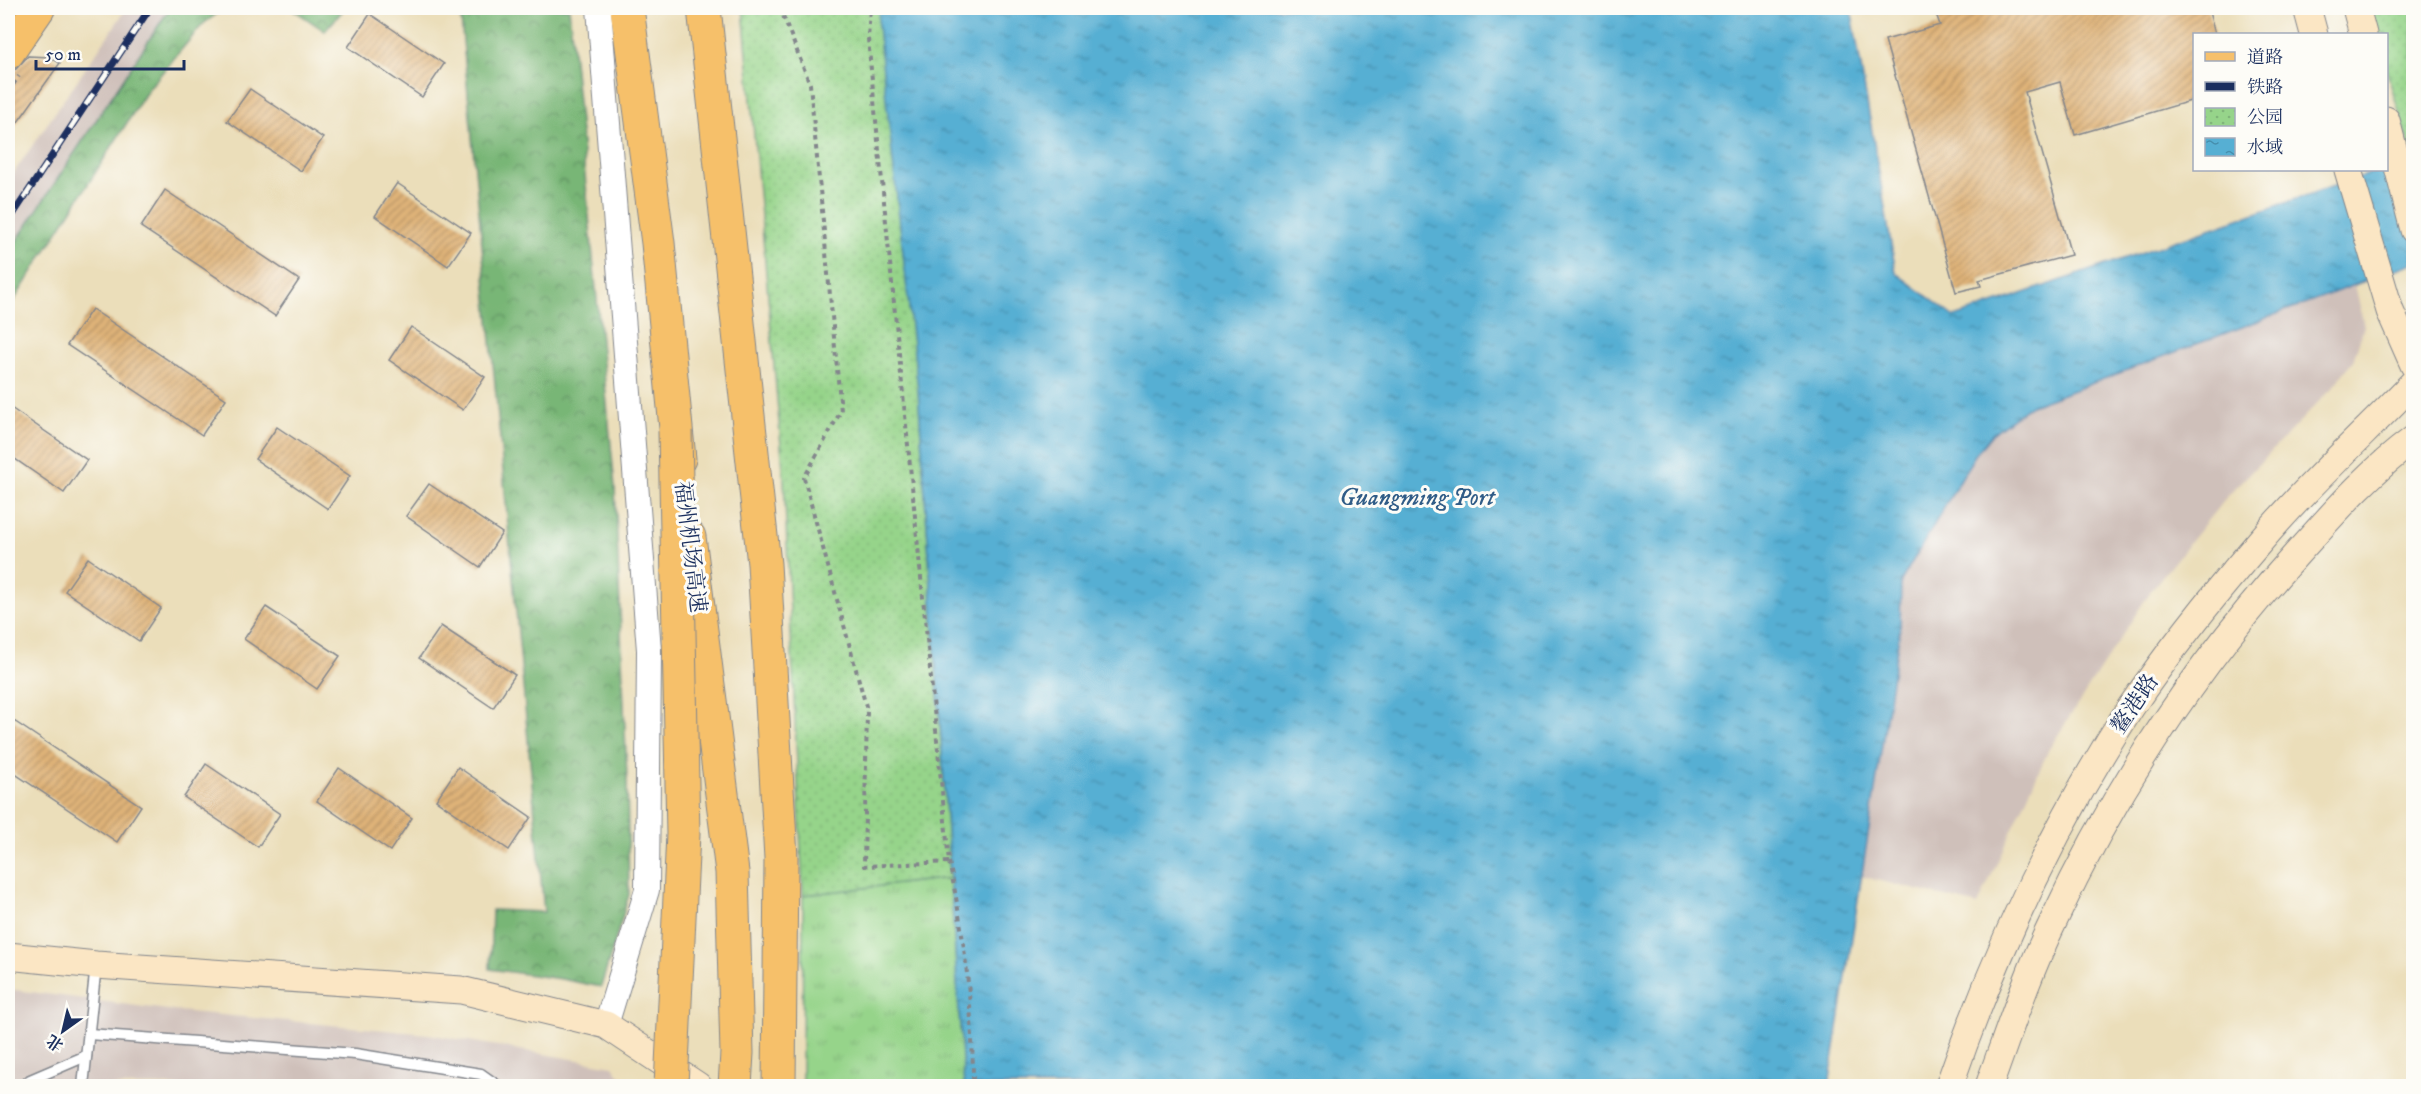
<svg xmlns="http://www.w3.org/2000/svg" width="2421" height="1094" font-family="'IM FELL DW Pica','Noto Serif SC',serif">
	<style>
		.industrial { fill: #cfc0ba }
		.grass { fill: url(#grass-tufts); stroke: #588274; stroke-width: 1.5 }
		.forest { fill: url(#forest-crowns); stroke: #4a726a; stroke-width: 1.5 }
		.park { fill: url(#park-dots); stroke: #588274; stroke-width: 1.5 }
		.water { fill: url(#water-ripples); stroke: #386f98; stroke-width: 1.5 }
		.building { fill: url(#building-hatch) }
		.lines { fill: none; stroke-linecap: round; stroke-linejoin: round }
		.service-casing { stroke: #83868c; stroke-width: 13 }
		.tertiary-casing { stroke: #83868c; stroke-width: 26 }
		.secondary-casing { stroke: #83868c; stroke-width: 29 }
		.primary-casing { stroke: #83868c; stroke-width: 34 }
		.motorway-casing { stroke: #83868c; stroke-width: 35 }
		.path { stroke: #83868c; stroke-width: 4; stroke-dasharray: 4.5 4.5; stroke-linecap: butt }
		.service { stroke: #fff; stroke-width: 10 }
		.tertiary { stroke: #fff; stroke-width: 24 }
		.secondary { stroke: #fbe6c4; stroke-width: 27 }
		.primary { stroke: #f6c06b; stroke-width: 32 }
		.motorway { stroke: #f6c06b; stroke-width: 33 }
		.rail-casing { stroke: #1b2f5e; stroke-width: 7 }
		.rail { stroke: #fdfcf7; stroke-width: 4.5; stroke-dasharray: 14; stroke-linecap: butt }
		.motorway-bridge-casing { stroke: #83868c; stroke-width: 35; stroke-linecap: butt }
		.motorway-bridge { stroke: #f6c06b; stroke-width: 33 }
		.labels { text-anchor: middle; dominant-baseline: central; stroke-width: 6; stroke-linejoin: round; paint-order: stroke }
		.street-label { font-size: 22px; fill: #1b2f5e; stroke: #fdfcf7 }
		.water-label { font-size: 24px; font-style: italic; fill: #305c87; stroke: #fdfcf7 }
	</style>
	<defs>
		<pattern id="grass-tufts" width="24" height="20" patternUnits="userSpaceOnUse" patternTransform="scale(1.5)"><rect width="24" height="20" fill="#96d48a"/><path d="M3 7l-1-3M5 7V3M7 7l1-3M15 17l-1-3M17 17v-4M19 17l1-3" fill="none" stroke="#81b67a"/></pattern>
		<pattern id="forest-crowns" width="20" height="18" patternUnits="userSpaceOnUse" patternTransform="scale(1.5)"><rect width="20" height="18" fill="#78b676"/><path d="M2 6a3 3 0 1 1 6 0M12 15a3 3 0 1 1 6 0" fill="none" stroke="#629464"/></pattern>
		<pattern id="park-dots" width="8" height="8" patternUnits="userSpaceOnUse" patternTransform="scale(1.5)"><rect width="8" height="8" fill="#96d48a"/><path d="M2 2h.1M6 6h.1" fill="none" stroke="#81b67a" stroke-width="1.8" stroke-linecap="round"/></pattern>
		<pattern id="water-ripples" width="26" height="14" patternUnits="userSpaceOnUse" patternTransform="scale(1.5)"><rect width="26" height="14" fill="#56afd3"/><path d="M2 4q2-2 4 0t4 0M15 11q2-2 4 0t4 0" fill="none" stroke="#468fae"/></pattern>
		<pattern id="building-hatch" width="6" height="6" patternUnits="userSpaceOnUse" patternTransform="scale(1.5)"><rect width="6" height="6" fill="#dfb378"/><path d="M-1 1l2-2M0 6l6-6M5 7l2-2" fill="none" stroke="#b49266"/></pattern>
	</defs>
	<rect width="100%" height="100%" fill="#fdfcf7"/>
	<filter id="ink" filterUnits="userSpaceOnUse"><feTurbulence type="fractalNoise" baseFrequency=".0167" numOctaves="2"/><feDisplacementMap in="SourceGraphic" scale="12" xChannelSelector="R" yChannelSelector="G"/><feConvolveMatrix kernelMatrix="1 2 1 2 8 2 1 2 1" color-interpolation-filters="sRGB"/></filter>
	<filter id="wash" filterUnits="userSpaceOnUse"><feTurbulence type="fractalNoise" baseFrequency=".008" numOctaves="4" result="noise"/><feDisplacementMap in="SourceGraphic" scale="24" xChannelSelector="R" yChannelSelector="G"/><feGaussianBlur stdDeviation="1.35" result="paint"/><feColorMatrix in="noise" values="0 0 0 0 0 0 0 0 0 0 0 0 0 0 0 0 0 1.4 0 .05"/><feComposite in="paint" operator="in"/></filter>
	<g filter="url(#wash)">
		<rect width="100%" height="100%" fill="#ebdeba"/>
		<g class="industrial">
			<polygon points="127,8 170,8 8,254 8,181"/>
			<polygon points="2355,285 2364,326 2353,361 2332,388 2224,500 2152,589 2049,749 1978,905 1860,876 1900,629 1901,581 1975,455 1992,434 2026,408"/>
			<polygon points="8,989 168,1010 428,1034 613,1066 627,1086 8,1086"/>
		</g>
		<polygon class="grass" points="950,878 964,1086 802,1086 803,895"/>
		<g class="forest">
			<polygon points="170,8 225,8 203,24 149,88 8,310 8,254"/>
			<polygon points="291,8 345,8 325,31"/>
			<polygon points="440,8 569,8 615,487 627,778 629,895 601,987 561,979 490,969 492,910 544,912 461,19"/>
		</g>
		<g class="park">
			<polygon points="743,8 879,8 878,25 918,389 950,878 803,895 784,480"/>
			<polygon points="2367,8 2413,8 2413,158 2387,72 2386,34 2375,34"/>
		</g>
		<polygon class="water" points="879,8 1851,8 1896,273 1955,317 2380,170 2386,170 2387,167 2413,158 2413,263 2026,408 1992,434 1975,455 1901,581 1900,629 1829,1086 964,1086 918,389 878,25"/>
		<g id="blocks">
			<g class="building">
				<polygon points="1934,8 2208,8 2215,34 2194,34 2194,100 2075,135 2060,82 2025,92 2071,255 1979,280 1981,286 1956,292 1885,40 1940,25"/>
				<polygon points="370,14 444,64 422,97 348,47"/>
				<polygon points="28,56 50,57 60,63 8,136 8,71 16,69"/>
				<polygon points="250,89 323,138 301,171 227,121"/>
				<polygon points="397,183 471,233 448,266 375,216"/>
				<polygon points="165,190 299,280 275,316 141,227"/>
				<polygon points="92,309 226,399 202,435 67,345"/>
				<polygon points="411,327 485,377 463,410 389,360"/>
				<polygon points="8,406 87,460 64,493 8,454"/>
				<polygon points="277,427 350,476 328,509 255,459"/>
				<polygon points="429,484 502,533 480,567 406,516"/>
				<polygon points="88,558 161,608 139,641 65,591"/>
				<polygon points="266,607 340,656 317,689 244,639"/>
				<polygon points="441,626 515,675 493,708 419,658"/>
				<polygon points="8,717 141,806 117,842 8,769"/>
				<polygon points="206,764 280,814 258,847 184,797"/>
				<polygon points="458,767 531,817 509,850 436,800"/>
				<polygon points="339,768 412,818 390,851 317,801"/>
			</g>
		</g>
	</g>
	<g filter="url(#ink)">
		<use href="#blocks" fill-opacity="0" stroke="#83868c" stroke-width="1.5"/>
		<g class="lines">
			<g class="service-casing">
				<g id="service">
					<polyline points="89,1034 355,1054 481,1074 498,1086"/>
					<polyline points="24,1086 30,1080 86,1056"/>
					<polyline points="83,1086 96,965"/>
				</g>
			</g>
			<g class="tertiary-casing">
				<polyline id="tertiary" points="599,8 649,650 647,890 606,1025"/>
			</g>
			<g class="secondary-casing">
				<g id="secondary">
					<polyline points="2307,8 2314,34"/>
					<polyline points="2356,8 2363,34"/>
					<polyline points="2386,120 2414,230"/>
					<polyline points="2348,170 2390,311 2414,365"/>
					<polyline points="8,956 96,965 461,990 606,1025 698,1086"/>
					<path d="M1949 1086C1995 953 2054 825 2131 707 2169 651 2212 597 2256 546 2305 488 2361 437 2414 382"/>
					<path d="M1989 1086C2009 1031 2027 975 2053 922 2115 789 2196 666 2294 557 2332 515 2369 472 2414 439"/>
				</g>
			</g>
			<g class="primary-casing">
				<polyline id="primary" points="8,53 39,8"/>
			</g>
			<g class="motorway-casing">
				<g id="motorway">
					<polyline points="627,8 658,243 679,459"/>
					<polyline points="704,8 764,564 781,858 779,1086"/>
					<polyline points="689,537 732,872 737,1053 735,1086"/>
				</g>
			</g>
			<g class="path">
				<polyline points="780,8 810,84 841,411 804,478 867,710 864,866 949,862 868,39 870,8"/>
				<polyline points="8,92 19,76"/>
				<path d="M949 862C965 937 973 1010 973 1086"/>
			</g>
			<use href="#service" class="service"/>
			<use href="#tertiary" class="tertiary"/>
			<use href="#secondary" class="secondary"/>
			<use href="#primary" class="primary"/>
			<use href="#motorway" class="motorway"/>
			<g class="rail-casing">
				<polyline id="rail" points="8,222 150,8"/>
			</g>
			<use href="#rail" class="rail"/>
			<g class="motorway-bridge-casing">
				<polyline id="motorway-bridge" points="671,1086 683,834 675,431"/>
			</g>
			<use href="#motorway-bridge" class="motorway-bridge"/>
		</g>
	</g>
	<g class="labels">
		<g class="street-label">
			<text transform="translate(690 547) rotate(83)">福州机场高速</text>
			<text transform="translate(2135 704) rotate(-56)">鳌港路</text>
		</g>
		<g class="water-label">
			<text x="1417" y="498">Guangming Port</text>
		</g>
	</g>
	<rect width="2421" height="1094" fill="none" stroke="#fdfcf7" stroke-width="30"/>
	<rect x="2193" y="33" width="195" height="138" fill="#fdfcf7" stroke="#a3aaba" stroke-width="1.5"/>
	<rect x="2205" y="52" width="30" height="9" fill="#f6c06b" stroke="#a3aaba" stroke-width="1.5"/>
	<text x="2247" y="63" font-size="18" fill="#1b2f5e">道路</text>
	<rect x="2205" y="82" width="30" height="9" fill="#1b2f5e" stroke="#a3aaba" stroke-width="1.5"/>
	<text x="2247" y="93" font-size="18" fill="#1b2f5e">铁路</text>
	<rect x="2205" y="108" width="30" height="18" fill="url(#park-dots)" stroke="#a3aaba" stroke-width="1.5"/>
	<text x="2247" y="123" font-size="18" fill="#1b2f5e">公园</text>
	<rect x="2205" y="138" width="30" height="18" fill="url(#water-ripples)" stroke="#a3aaba" stroke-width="1.5"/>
	<text x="2247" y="153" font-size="18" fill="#1b2f5e">水域</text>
	<g transform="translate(63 1031) rotate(214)" stroke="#fdfcf7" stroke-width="4.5" paint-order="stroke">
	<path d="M0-4.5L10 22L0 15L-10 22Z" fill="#1b2f5e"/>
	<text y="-9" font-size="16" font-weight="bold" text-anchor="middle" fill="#1b2f5e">北</text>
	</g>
	<path d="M36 60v9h148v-9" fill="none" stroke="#1b2f5e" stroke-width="3"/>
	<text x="45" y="60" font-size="18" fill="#1b2f5e" stroke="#fdfcf7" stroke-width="4.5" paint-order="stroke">50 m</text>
</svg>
